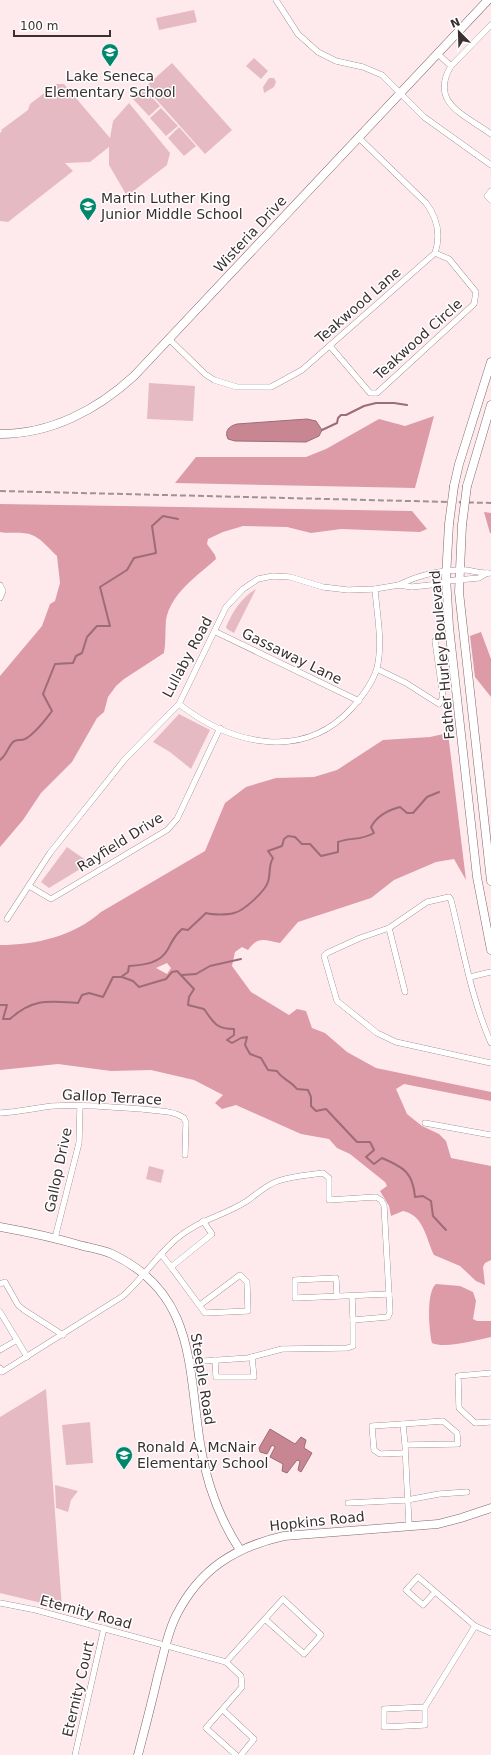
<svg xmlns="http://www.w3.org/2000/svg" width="491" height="1755" font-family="'DejaVu Sans',sans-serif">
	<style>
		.green { fill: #e6bac2 }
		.forest { fill: #dd9aa7; fill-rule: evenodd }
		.water { fill: #c88693; stroke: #9d6c76 }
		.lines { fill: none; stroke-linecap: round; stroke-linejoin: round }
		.stream { stroke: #9d6c76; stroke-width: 2 }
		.street-casing { stroke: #7d686c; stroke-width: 6 }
		.secondary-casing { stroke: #7d686c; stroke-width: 9 }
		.street { stroke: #fff; stroke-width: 5.5 }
		.secondary { stroke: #fff; stroke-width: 8 }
		.rail { stroke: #a09194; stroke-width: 2; stroke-dasharray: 6 3; stroke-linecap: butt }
		.secondary-bridge-casing { stroke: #7d686c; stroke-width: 9; stroke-linecap: butt }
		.secondary-bridge { stroke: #fff; stroke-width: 8 }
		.labels { text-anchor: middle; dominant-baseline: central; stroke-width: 3; stroke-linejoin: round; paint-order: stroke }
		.poi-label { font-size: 14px; fill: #3a3032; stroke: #fff; text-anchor: start }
		.street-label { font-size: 14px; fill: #3a3032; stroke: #fff }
	</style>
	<rect width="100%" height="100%" fill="#feeaed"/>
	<g class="green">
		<polygon points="194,10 197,22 159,30 156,18"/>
		<polygon points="254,58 268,71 261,79 246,66"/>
		<polygon points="172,63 232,130 205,154 145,87"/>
		<polygon points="269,78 274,78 276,82 274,87 264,93 263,87"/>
		<polygon points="56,84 64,84 110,138 113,121 129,103 170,153 167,165 127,196 109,165 109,147 90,162 65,163 73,171 8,222 0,221 0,133 2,131 1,130 28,110 30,104"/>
		<polygon points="143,88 160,106 149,116 132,98"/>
		<polygon points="161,108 178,126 166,136 150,118"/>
		<polygon points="179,127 196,146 184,156 168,138"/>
		<polygon points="149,383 195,386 193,421 147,419"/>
		<path d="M256 589 234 633 227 629 226 627C233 611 241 598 256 589Z"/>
		<polygon points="179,714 210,730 191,769 170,752 153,742"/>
		<polygon points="67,847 90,863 49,888 41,882"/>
		<polygon points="149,1166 164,1170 161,1183 146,1179"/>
		<polygon points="46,1389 62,1608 0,1593 0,1417"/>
		<polygon points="90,1422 93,1463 66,1465 62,1425"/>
		<polygon points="55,1485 78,1491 71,1500 68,1512 56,1508"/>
	</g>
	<g class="forest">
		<polygon points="434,416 415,488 175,483 196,457 306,457 326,449 379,419 405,426"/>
		<path d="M0 504 412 511 427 529 420 532 341 529 311 533 287 527 243 526 223 532 208 539 207 544 215 555 216 559C197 576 171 593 166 620 165 631 166 642 164 653L124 679 116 686 108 697 104 712 97 718 72 762 41 793 23 820 0 847V676L42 626 50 604 55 601 60 583 57 556C49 549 42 539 32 535 23 531 10 534 0 532Z"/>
		<polygon points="484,512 491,513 491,533 490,533"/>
		<polygon points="481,632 491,659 491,697 475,677 470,636"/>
		<path d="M448 733 466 880 454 859 436 862 394 880 371 898 298 922 280 943C264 940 258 936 248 950L242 947 235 952 232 966 251 992 289 1015 297 1009 306 1011 312 1028 325 1033 347 1052 376 1068 491 1092V1101L404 1084 396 1089 407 1114 422 1126 439 1134 446 1141 451 1158 491 1166V1260L485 1263 483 1267 485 1285 476 1281 460 1266 434 1255C426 1239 424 1215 403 1211L391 1216 389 1206 380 1191 387 1186 385 1182 350 1154 337 1148 329 1139 301 1134 236 1105 222 1109 215 1103 223 1095 194 1080 151 1070 111 1071 58 1064 0 1070V945C36 945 74 936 101 912L205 851 225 803 246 787 276 778 314 777 337 770 383 740 430 737ZM167 963 171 968 167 974 156 968Z"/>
		<path d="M436 1284 460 1286 473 1292 476 1301 473 1319 477 1321H491V1337C477 1340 445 1349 432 1343 429 1330 426 1292 436 1284Z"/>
	</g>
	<g class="water">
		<path d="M307 419 316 421 322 430 319 436 306 442 235 441 228 439C224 431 229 426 237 424Z"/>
		<polygon points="270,1429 295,1444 301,1437 306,1440 304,1448 312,1453 301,1472 298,1470 300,1461 297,1460 287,1473 282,1471 283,1464 270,1457 275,1447 272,1445 267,1454 260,1452 259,1448"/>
	</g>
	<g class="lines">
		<g class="stream">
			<polyline points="322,430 337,423 338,418 341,415 346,415 364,406 376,403 394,403 407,405"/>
			<path d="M0 760C7 755 7 748 13 742 16 739 21 741 25 739 36 733 45 720 52 711L43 694 55 664 73 663 76 656 82 653 87 637 97 626H110L100 587 127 570 134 558 156 553 152 526 163 516 178 519"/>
			<polyline points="182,975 196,974 210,966 241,959"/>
			<path d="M122 977 133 981 139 987 166 979 172 972 177 971 194 989 189 997 188 1005 204 1009C214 1023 216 1029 234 1029V1035L227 1040 232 1043 241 1038 247 1037 245 1045 250 1054 261 1058 268 1070 277 1071C282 1079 291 1081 297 1089L308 1090 311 1097V1106L316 1111 326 1109 357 1142H370L374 1150 366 1157 374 1164 382 1158C403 1167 413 1172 415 1197L423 1196 431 1201 433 1216 446 1230"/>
			<path d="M0 1005H7L3 1019H10C33 998 49 1001 78 1003L82 995 89 993 103 997 113 977H121L128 972 129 966C143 965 160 964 168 949 173 940 173 937 182 929L188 930 206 913C213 915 227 915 234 913 244 911 265 891 268 882 271 873 268 866 273 858L268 851 282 846 284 839 288 836 295 837 302 844H310L321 856 338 852V842C351 837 360 841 374 833L371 827C377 816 388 810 400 807L407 813H413L427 797 439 792"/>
		</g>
		<g class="street-casing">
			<g id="street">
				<polyline points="276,0 298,34 318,52 336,61 363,67 382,75 424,117 491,165"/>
				<path d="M438 54 451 66C429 103 465 115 491 134"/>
				<polyline points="451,66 491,25"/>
				<polyline points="491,191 487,196 491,200"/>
				<path d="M169 339 205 374 214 380 237 387H271L302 370 435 253C441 235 438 219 426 203L359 138"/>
				<polyline points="330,346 370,393 377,393 474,304 476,292 449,259 435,253"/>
				<polyline points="0,585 3,591 0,598"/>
				<path d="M399 585C418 575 444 569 466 570 474 571 483 574 491 573"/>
				<polyline points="216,632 359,701"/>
				<polyline points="377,669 406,683 439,704 443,697 435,641"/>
				<path d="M179 704C230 744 302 762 351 709 361 698 373 682 377 668 383 643 377 615 375 589"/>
				<polyline points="29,886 51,899 167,830 177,819 220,728"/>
				<polyline points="7,919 50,853 125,759 179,704 226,607 243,589 258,579 273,576 290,577 323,587 348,590 375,589 399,585 412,587 439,584 446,581 479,578 487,573"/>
				<polyline points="389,928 405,992"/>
				<polyline points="470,977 491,972"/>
				<path d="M491 1043C471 998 463 948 451 900L449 897 427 902 389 928 360 938 327 953 324 956 337 1001 377 1033 396 1042 491 1063"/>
				<path d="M0 1113C18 1112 35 1108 52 1106 82 1104 112 1107 142 1109 156 1111 172 1110 184 1118L186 1123 185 1155"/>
				<polyline points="425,1123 491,1135"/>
				<polyline points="55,1238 79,1143 80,1106"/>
				<polyline points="161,1254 171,1267 212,1234 203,1221"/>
				<polyline points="171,1267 205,1313 248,1311 247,1282 240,1275 200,1305"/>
				<polyline points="0,1284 5,1282 18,1305 24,1310 63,1335"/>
				<polyline points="337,1296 336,1278 295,1280 295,1298 389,1294"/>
				<polyline points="352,1296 353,1320"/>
				<polyline points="0,1312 17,1340 0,1350"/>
				<polyline points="17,1340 27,1357"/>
				<polyline points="215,1360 216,1377 254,1377 252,1357"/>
				<path d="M0 1368 2 1372 123 1296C142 1279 156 1257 175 1240 199 1219 222 1217 247 1201 257 1194 266 1185 278 1181 292 1176 308 1175 323 1173L329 1178V1200L376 1197 381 1200 384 1205 390 1312 388 1317 353 1320V1346L347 1348 282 1349 248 1358 190 1362"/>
				<polyline points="491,1373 458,1376 459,1408 475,1423 491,1422"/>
				<polyline points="403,1424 372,1426 374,1450 380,1454 405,1453"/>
				<polyline points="405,1445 403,1424 443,1421 457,1433 458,1444 405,1445 409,1525"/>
				<polyline points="348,1503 407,1500 439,1494 467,1492"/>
				<polyline points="435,1592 423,1605 406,1590 418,1577 475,1626 491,1633"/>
				<polyline points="0,1603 36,1610 226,1662 241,1676 242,1687 206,1728 236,1755"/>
				<polyline points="226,1662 283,1599 321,1635 304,1654 265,1619"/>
				<polyline points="425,1707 384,1709 384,1727 425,1725 425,1707 475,1626"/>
				<polyline points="223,1710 254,1739 241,1755"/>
				<polyline points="75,1755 104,1628"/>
			</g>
		</g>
		<g class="secondary-casing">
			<g id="secondary">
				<path d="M0 434C51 434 97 410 134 376L488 0"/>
				<polyline points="454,486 459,464 491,362"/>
				<polyline points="467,486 491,405"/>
				<polyline points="449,524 446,577 449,627 477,877 491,950"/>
				<polyline points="462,525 459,592 491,881"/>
				<path d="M0 1227C28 1232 55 1238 83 1246 92 1248 103 1250 112 1254 195 1293 188 1366 200 1443 206 1481 219 1518 240 1550"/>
				<path d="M138 1755C145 1728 152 1702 158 1675 164 1655 167 1632 177 1614 200 1569 235 1547 284 1536L438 1524 461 1518 491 1508"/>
			</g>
		</g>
		<use href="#street" class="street"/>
		<use href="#secondary" class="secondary"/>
		<polyline class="rail" points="0,491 491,503"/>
		<g class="secondary-bridge-casing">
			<g id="secondary-bridge">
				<polyline points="449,524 454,486"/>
				<polyline points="462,525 467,486"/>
			</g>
		</g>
		<use href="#secondary-bridge" class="secondary-bridge"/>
	</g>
	<defs>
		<g id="school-pin" transform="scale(0.9)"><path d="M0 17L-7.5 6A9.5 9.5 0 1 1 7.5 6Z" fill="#00866b" stroke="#fff"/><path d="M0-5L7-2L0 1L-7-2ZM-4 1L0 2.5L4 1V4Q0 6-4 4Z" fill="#fff"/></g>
	</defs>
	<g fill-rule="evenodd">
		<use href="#school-pin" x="110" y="52"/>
		<use href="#school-pin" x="88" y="206"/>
		<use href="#school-pin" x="124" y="1455"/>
	</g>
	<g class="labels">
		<g class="poi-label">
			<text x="110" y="76" text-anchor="middle">Lake Seneca<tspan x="110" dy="16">Elementary School</tspan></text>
			<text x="101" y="198">Martin Luther King<tspan x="101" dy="16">Junior Middle School</tspan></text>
			<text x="137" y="1447">Ronald A. McNair<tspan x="137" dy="16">Elementary School</tspan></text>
		</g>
		<g class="street-label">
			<text transform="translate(250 234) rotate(-47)">Wisteria Drive</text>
			<text transform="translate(358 305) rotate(-41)">Teakwood Lane</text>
			<text transform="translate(418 339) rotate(-42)">Teakwood Circle</text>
			<text transform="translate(442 655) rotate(-95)">Father Hurley Boulevard</text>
			<text transform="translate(292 656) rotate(26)">Gassaway Lane</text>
			<text transform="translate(187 657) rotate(-62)">Lullaby Road</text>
			<text transform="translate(120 842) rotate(-32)">Rayfield Drive</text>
			<text transform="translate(112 1097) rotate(3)">Gallop Terrace</text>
			<text transform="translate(58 1170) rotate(-78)">Gallop Drive</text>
			<text transform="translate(203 1379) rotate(81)">Steeple Road</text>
			<text transform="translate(317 1521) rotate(-6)">Hopkins Road</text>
			<text transform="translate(86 1612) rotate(15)">Eternity Road</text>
			<text transform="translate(78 1689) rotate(-77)">Eternity Court</text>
		</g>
	</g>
	<g transform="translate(459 32) rotate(337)" stroke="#ffffff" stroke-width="3" paint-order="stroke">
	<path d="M0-3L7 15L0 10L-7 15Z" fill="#3a3032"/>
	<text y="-6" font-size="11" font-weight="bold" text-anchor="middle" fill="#3a3032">N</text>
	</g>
	<path d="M14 30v6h96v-6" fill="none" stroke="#3a3032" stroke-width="2"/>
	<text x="20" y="30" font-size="12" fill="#3a3032" stroke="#ffffff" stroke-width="3" paint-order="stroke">100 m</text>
</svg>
